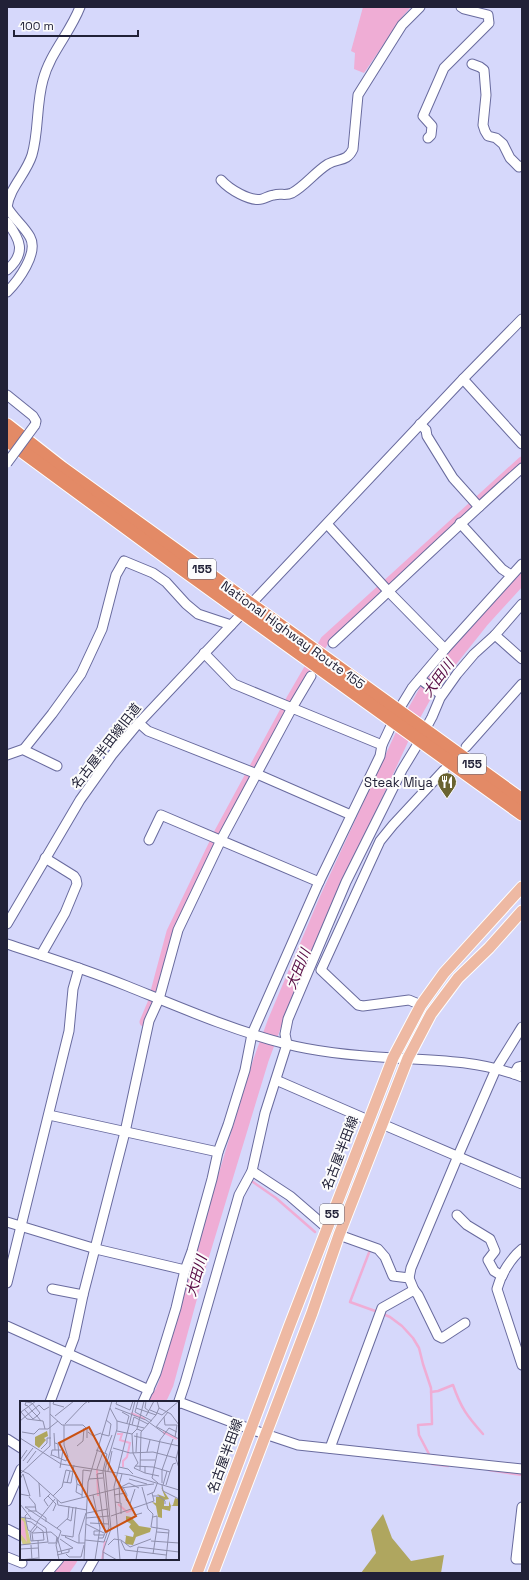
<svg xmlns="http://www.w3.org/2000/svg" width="529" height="1580" font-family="'Space Grotesk','Noto Sans JP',sans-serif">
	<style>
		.forest { fill: #afa65f }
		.water { fill: #efadd5 }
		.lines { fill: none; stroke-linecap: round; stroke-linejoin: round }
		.stream { stroke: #efadd5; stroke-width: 2.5 }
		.canal { stroke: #efadd5; stroke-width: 9 }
		.river { stroke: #efadd5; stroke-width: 15 }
		.minor-casing { stroke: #696b9e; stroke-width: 11 }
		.major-casing { stroke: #fff; stroke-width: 13 }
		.highway-casing { stroke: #fff; stroke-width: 15 }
		.minor { stroke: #fff; stroke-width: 9 }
		.major { stroke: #eeb9a3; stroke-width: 11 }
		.highway { stroke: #e38a66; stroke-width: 13 }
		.minor-bridge-casing { stroke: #696b9e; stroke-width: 11; stroke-linecap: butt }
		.minor-bridge { stroke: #fff; stroke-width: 9 }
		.labels { text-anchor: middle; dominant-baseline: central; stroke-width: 4; stroke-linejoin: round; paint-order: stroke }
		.shield { fill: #fcfcfc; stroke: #636372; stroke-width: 1 }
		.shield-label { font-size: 12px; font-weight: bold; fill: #212137 }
		.street-label { font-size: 13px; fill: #212137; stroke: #fcfcfc }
		.poi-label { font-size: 13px; fill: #212137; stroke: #fcfcfc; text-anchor: end }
		.water-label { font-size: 14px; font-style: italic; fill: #560841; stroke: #fcfcfc }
		.inset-river { fill: none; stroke: #efadd5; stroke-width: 2 }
		.inset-road { fill: none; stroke: #8e8fad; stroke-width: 1 }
		.view { fill: #ca5112; fill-opacity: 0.15; stroke: #ca5112; stroke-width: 2 }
		.inset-edge { fill: none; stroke: #212137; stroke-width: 2 }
	</style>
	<rect width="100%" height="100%" fill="#d6d8fb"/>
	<polygon class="forest" points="383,1514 392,1538 411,1561 444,1555 441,1573 361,1573 376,1553 371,1530"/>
	<polygon class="water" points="363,7 411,7 403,16 364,73 354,69 355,53 351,51"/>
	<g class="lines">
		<g class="stream">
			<polyline points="253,1182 276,1198 315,1232"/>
			<polyline points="370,1250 350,1302 378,1312"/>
			<polyline points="383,1314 390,1317 402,1326 413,1338 419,1348 423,1364 431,1388 432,1424 418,1425 419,1435 430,1456"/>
			<path d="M431 1392 438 1391 453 1385C461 1408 467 1416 483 1434"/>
			<polyline points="431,1461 432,1464 448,1466"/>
			<polyline points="489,1470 522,1475"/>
		</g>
		<polyline class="canal" points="144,1022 152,1003 171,932 219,832 292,697 325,640 522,461"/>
		<g class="river">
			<polyline points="155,1402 161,1395 166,1384 196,1274 261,1060 275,1022 327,899 408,724 426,692 438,675 481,621 522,576"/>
			<polyline points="60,1573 70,1559"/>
		</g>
		<g class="minor-casing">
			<g id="minor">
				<polyline points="472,64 480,67 484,70 486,95 483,125 485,131 488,136 496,138 503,144 510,158 519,167 522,166"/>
				<polyline points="428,138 431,135 432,126 423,116 444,68 489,23 488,15 464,9 461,7"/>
				<path d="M221 180C229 189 250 202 262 199 266 198 270 195 274 195 280 193 286 196 292 193 305 186 315 172 328 164 339 158 347 162 353 149L358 95 402 25 420 7"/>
				<path d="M7 207C10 187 26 174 32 155 39 131 36 105 43 80 50 53 70 33 80 7"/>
				<path d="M7 222C20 239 27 253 7 270"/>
				<path d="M7 292C18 281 39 253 30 237 24 226 13 218 7 207"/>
				<polyline points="463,379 522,444"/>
				<polyline points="7,395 33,416 36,421 35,425"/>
				<polyline points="420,424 426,430 427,436 453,478 479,507"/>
				<polyline points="460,523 502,569 511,575"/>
				<polyline points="327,524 389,592 445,649"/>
				<polyline points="495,635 522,659"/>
				<path d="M333 643C396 585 458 525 522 468"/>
				<polyline points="204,653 234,684 292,708 311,676"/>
				<polyline points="420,679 439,693"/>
				<polyline points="139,723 148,731 257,774 351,815"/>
				<polyline points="466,747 522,684"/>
				<polyline points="24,749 26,751 57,766"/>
				<polyline points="7,755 24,749 52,714 81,674 102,629 116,575 124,561 153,573 166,582 186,604 198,614 231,625"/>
				<polyline points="149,840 161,815 319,882"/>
				<polyline points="7,924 80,800 112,755 136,726 463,379 522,319"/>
				<path d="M7 944C47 957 88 970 127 986 179 1007 232 1030 286 1044 321 1053 358 1056 394 1058 436 1060 482 1061 522 1077"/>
				<polyline points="41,955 65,913 77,884 76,879 74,876 45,858"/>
				<polyline points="421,1005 409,1000 363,1006 358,1005 321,970 380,841 393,825 444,770"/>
				<polyline points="514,1074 518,1067 522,1066"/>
				<polyline points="276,1080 368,1120"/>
				<polyline points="49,1115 218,1152"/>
				<polyline points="382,1124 522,1184"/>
				<polyline points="252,1171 290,1196 327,1228"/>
				<polyline points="457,1215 467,1225 490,1239 495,1251 488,1260 494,1271 502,1276"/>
				<polyline points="7,1222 96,1249 185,1270"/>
				<path d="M522 1249C511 1258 501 1274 497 1289L522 1365"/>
				<polyline points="409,1278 411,1268 458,1156 496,1069 522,1027"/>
				<polyline points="7,1283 69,1031 73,989 79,968"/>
				<polyline points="52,1289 83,1295"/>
				<polyline points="414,1290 418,1295 438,1336 442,1338 465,1323"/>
				<polyline points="7,1326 149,1390"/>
				<polyline points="50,1402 74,1338 83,1295 125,1132 149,1021 159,999 178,930 221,840 292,708 382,745"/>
				<polyline points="143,1402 156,1373 176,1308 185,1270 192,1251 212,1179 218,1152 228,1125 245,1070 252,1034 319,882 380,756 382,745 398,711 412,688 445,649 522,564"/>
				<polyline points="179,1402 250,1429 298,1445 522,1469"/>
				<polyline points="178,1404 185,1383 239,1195 252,1171 265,1113 287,1044 285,1034 288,1019 346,882 402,770 416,747 432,717 440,698 457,674 474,654 495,635 522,604"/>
				<polyline points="7,1439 21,1448"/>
				<polyline points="330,1448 382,1308 414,1290 409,1278 393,1276 385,1257 378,1249 339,1235"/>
				<polyline points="7,1501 21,1469"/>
				<polyline points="522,1507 516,1559 522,1559"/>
				<polyline points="7,1529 21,1536"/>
				<polyline points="7,1557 22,1563"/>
				<polyline points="47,1573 59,1559"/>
				<polyline points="86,1573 94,1559"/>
			</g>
		</g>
		<g class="major-casing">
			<g id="major">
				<polyline points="197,1573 289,1327 393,1058 421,1005 444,973 522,887"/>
				<polyline points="213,1573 312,1313 339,1235 408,1058 431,1014 458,978 489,948 522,911"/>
			</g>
		</g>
		<g class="highway-casing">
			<g id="highway">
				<polyline points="7,425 62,468 522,800"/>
				<polyline points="7,440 185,571 522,814"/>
			</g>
		</g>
		<use href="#minor" class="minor"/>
		<use href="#major" class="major"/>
		<use href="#highway" class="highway"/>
		<g class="minor-bridge-casing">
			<polyline id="minor-bridge" points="7,463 35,425"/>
		</g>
		<use href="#minor-bridge" class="minor-bridge"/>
	</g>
	<defs>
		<g id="restaurant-pin" transform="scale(1)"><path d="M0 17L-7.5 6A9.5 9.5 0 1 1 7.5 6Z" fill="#6a6330" stroke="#fcfcfc"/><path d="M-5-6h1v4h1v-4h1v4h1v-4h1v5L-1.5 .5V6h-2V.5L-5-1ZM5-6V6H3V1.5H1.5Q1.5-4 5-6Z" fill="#fff"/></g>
	</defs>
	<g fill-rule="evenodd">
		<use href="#restaurant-pin" x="447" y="782"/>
	</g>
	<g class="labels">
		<g class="shield">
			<rect x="188" y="559" width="28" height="20" rx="3"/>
			<rect x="458" y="754" width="28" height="20" rx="3"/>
			<rect x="320" y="1204" width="24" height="20" rx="3"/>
		</g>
		<g class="shield-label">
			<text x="202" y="569">155</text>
			<text x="472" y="764">155</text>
			<text x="332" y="1214">55</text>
		</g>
		<g class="street-label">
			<text transform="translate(293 635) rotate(36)">National Highway Route 155</text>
			<text transform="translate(106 746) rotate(-52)">名古屋半田線旧道</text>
			<text transform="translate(340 1153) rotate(-69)">名古屋半田線</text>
			<text transform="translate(225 1456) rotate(-70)">名古屋半田線</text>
		</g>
		<g class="poi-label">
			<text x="433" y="782">Steak Miya</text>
		</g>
		<g class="water-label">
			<text transform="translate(438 678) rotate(-54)">大田川</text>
			<text transform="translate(298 969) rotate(-68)">大田川</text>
			<text transform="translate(196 1276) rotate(-74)">大田川</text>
		</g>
	</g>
	<g transform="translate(20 1401)">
		<rect width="159" height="159" fill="#d6d8fb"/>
		<path d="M0 117H5L11 143 3 144 0 136Z" fill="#d2ca87"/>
		<path d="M27 30 28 35 24 37 26 39 19 47 15 44V36ZM141 86 149 98 144 99V105H149V100L151 105 153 104 155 97 158 98 159 103V105H151L150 110 142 108V117L138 116 136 105 132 101 136 102V96H140L137 93 145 96ZM106 115 111 116 119 125 131 127 130 131 116 136 113 144 105 143 106 135 104 134 113 136 114 132 109 126 111 123 106 120Z" fill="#afa65f"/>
		<path d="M0 117 4 121 7 141 0 132Z" fill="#efadd5"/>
		<path class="inset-river" d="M111 12 125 18M143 31 157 38M97 33H102L100 39 110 42 107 56 103 60V66M77 68 78 95M98 103 107 111 112 109M82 159 85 140"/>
		<path class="inset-road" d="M34 0 33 3 44 6M97 0 96 3 110 9 113 0M118 0 115 11 132 20M126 0 125 7 129 10M90 7 97 20V28M95 7 126 19 145 33M116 7 136 14M139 7 151 13 159 24M4 8 13 18 17 15 20 12 12 2 6 1 5 4 8 5 12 10 17 15 21 20M130 9 142 14M1 11 7 18 23 20 25 28M1 11 16 0M102 11 109 15 107 22M30 13 42 24H63L67 28V37M142 14 159 0M35 15 54 0M126 15 134 0M144 16 145 24H157M0 20 19 4 24 9 29 6M97 20 124 27M0 22V37M45 23 64 3 68 0 69 2M112 24 114 16 128 23M136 26 148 11M137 26 159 38M117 28 124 0M97 30 112 33M2 31 14 33 19 28H28L38 20M68 31 73 35 81 32M34 32 35 49M81 33 89 35 91 23 86 19M112 33 113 52M112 33 117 28 122 30M114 35 159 45M155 36 157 24M0 37 41 63 110 74 159 89M35 42 38 43 39 57M57 45 63 40 64 27M159 46 156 58 159 67M93 47 110 52 133 51 156 57M21 48 27 42V37H31M76 49 87 53 83 70 89 126 84 141M116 51 117 32M127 51 130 39M85 52 92 34M113 52 118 62 114 67 125 72M32 54 46 60 48 56 44 44V24M31 55 32 49H43L40 67M0 59 7 49M120 59H135M3 60 13 47M7 62 16 50M115 65 133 66 150 71 153 63 156 62M125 65V72L139 75M99 66 108 68 113 73M77 68 83 51M0 69 9 73 41 102 100 87 134 83M120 69 121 31 136 14 139 7 137 0M88 70 92 50M0 73 30 45V0M0 78 3 73 10 95 0 93M69 78 83 77M109 78 127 83M43 81 51 82 54 64M19 82 20 96M47 82 50 70M138 82 132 77 140 39 149 27 157 31M142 82V69L153 38M57 83 56 91 62 94M142 84 143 90 159 98M143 84 147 70M146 84 150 71M101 86 109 82 119 87M103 86 107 94 106 99 110 103 115 88M122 86 128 108 133 113 131 126 149 129 146 158 149 159M73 94 80 127 75 159M94 94 106 92M127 94 134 91 137 83M28 95 36 103 33 110M33 95 42 86 46 69 55 71 57 83 61 85M133 95H139L145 100V103M9 96 15 103 16 110M62 96 63 69 71 70M37 99 38 104 67 109M95 101 101 102V113M100 101 99 84 102 73M0 103 11 117M28 105 24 99 30 93M15 106H5L41 130 36 144 39 159M113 109 115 114 122 112M8 110H16L26 117V121M8 112 5 115 8 129 13 132 31 131 37 136 42 153M67 112 88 108M91 115 134 100 132 92M0 116 12 118 26 127 28 141 0 144M66 117 89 115M47 118 51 120 53 106M6 120 11 121 23 130 24 139 11 140M17 121 35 98M70 122 89 123M66 123 84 132M37 127 48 117 49 105M80 130H74V134H84M137 131 149 132M41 134 53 136 56 106M46 135 45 136 58 142H65M79 137H83L85 132 77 73 83 72M18 139 19 159M65 139 84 141M11 140 10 131 18 121M13 140 12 132 17 126M101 140 105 149 146 154M131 140 159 142M28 142H36L37 136M59 142V134L66 112M11 144 12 159M88 144 94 138 101 139 110 146 131 138M118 146 159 151M0 148 18 147M37 151 49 148M83 151 97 159M46 153 49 156H61L64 144M133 153 137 127V115L133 116M37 154 49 151V148L53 147 40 138M0 159 18 157M60 159H78M64 159 68 81 92 0M83 159V150L91 128 85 68 97 28M100 159 94 86 115 0M116 159 118 146"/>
		<path class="view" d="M69 26 116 115 86 131 39 42Z"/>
		<rect width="159" height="159" class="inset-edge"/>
	</g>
	<rect width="529" height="1580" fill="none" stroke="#212137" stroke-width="16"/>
	<path d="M14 30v6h124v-6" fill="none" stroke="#212137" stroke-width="2"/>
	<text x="20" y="30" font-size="12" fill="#212137" stroke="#fcfcfc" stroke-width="3" paint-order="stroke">100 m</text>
</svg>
